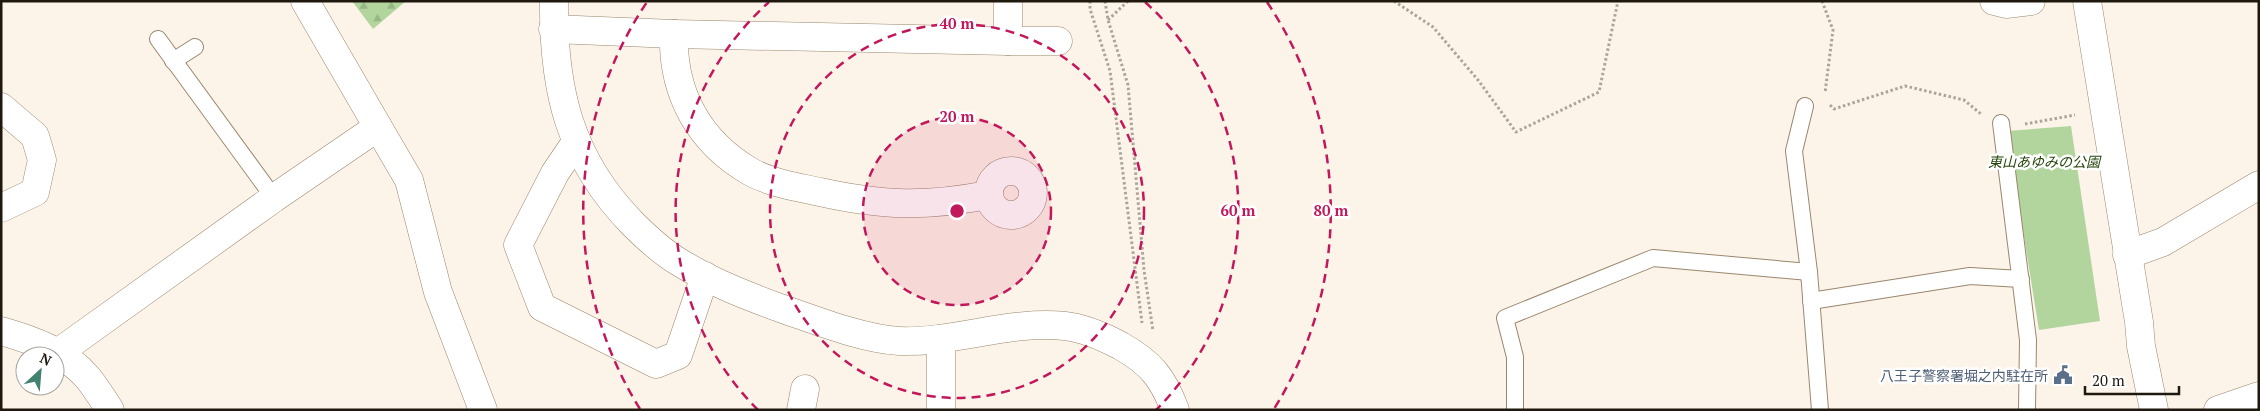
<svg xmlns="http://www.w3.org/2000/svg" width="2260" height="411" font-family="'PT Serif','Noto Sans JP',serif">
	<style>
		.forest { fill: url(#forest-firs) }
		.park { fill: #b2d59e }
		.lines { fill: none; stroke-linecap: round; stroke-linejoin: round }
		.lane-casing { stroke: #9a866d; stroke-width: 18 }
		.street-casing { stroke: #9a866d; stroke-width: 29 }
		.secondary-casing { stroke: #9a866d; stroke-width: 29 }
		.primary-casing { stroke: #9a866d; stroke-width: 29 }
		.path { stroke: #aca499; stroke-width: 3; stroke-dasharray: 2.5 2.5; stroke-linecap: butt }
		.lane { stroke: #fff; stroke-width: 16 }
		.street { stroke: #fff; stroke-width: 28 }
		.secondary { stroke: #fff; stroke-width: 28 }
		.primary { stroke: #fff; stroke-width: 28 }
		.ring { fill: none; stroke: #c2185b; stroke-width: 2.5; stroke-dasharray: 9 6 }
		.labels { text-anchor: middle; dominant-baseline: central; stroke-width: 5; stroke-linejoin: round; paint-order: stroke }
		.park-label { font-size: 14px; font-style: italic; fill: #244509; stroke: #fff }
		.service-label { font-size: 14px; fill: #4e5e75; stroke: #fff; text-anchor: end }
		.centre { fill: #c2185b; stroke: #fff; stroke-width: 2.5 }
		.ring-label { font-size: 15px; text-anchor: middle; font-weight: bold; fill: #c2185b; stroke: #fff; stroke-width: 5; stroke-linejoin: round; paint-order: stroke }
	</style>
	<defs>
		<pattern id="forest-firs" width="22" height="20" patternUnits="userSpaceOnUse" patternTransform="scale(1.25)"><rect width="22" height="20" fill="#b2d59e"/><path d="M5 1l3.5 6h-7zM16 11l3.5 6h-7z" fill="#99b687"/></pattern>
	</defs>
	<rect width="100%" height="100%" fill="#fdf4e9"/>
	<polygon class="forest" points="352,1 406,1 373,29"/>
	<polygon class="park" points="2071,126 2100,321 2039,330 2007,131"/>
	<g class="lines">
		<g class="lane-casing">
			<g id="lane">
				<polyline points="158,39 274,198"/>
				<polyline points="173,61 195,47"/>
				<polyline points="2001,123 2028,340 2027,410"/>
				<polyline points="1809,272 1820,410"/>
				<polyline points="1811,301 1970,276 2021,279"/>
				<polyline points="1515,410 1515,357 1505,318 1653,258 1809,272 1794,151 1805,106"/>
			</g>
		</g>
		<g class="street-casing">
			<g id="street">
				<polyline points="1994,1 2006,4 2031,1"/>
				<polyline points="553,29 674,34 1008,41 1008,1"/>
				<path d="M674 34C672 93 699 142 751 172 771 183 797 187 820 192 883 206 925 207 988 195"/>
				<polyline points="1008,41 1058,41"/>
				<polyline points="1,107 35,136 42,160 35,192 1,208"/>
				<polyline points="378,127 409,180 438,292 483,410"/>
				<polyline points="576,142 555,173 518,245 542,307 656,364 678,355 705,276"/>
				<circle cx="1011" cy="193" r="22"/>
				<polyline points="2127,255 2163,242 2259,185"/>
				<path d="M1 331C33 340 66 352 88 378 96 388 103 399 110 410"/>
				<polyline points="59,352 274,198 378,127 305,1"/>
				<polyline points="801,410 805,389"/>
				<polyline points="941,410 941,339"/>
			</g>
		</g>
		<g class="secondary-casing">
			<g id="secondary">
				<path d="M554 1C553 89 569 159 633 224 647 238 662 252 679 262 711 282 745 295 780 308 815 320 863 339 899 341 955 343 1010 320 1065 326 1085 328 1104 337 1121 346 1151 363 1163 378 1175 410"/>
				<polyline points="2087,1 2139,322 2141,346 2154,410"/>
			</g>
		</g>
		<g class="primary-casing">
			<polyline id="primary" points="2218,410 2259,396"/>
		</g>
		<g class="path">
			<polyline points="1090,1 1090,9 1110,71 1142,323"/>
			<polyline points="1105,1 1108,20 1128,85 1144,270 1153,331"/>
			<polyline points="1394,1 1433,27 1478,80 1516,132 1599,92 1618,1"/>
			<polyline points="1822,1 1833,30 1825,93"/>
			<polyline points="1108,20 1128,1"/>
			<polyline points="1830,105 1834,109 1905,86 1964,100 1981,114"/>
			<polyline points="2025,124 2075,115"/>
		</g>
		<use href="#lane" class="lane"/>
		<use href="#street" class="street"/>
		<use href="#secondary" class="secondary"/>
		<use href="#primary" class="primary"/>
	</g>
	<circle cx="957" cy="211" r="94" fill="#c2185b" fill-opacity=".12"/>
	<g class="ring">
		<circle cx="957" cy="211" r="94"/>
		<circle cx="957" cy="211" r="187"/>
		<path d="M758 410A281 281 0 0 1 769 2M1145 2A281 281 0 0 1 1156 410"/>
		<path d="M640 409A374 374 0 0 1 647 2M1267 2A374 374 0 0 1 1274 409"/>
	</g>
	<defs>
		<g id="civic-bare" transform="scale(1.5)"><path d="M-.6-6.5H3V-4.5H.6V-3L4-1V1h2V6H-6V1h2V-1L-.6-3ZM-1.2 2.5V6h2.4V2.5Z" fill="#5c6f8a" stroke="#fff" stroke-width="2.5" paint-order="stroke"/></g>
	</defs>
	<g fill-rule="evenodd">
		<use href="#civic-bare" x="2063" y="375"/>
	</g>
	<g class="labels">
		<g class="park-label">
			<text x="2044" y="161">東山あゆみの公園</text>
		</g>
		<g class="service-label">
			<text x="2048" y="375">八王子警察署堀之内駐在所</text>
		</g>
	</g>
	<circle cx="957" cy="211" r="8" class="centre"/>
	<g class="ring-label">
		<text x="957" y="29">40 m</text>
		<text x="957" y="122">20 m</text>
		<text x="1238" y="216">60 m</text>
		<text x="1331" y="216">80 m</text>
	</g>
	<rect width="2260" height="411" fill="none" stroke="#1f180e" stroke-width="5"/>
	<g transform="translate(40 371) rotate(26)"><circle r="24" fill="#ffffff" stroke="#a5a39f"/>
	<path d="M0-4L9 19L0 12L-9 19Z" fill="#428270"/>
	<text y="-8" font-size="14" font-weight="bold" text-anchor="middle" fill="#1f180e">N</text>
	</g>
	<path d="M2085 386v8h94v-8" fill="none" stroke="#1f180e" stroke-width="2.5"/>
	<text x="2092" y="386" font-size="15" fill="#1f180e" stroke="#ffffff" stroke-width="4" paint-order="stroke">20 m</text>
</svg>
